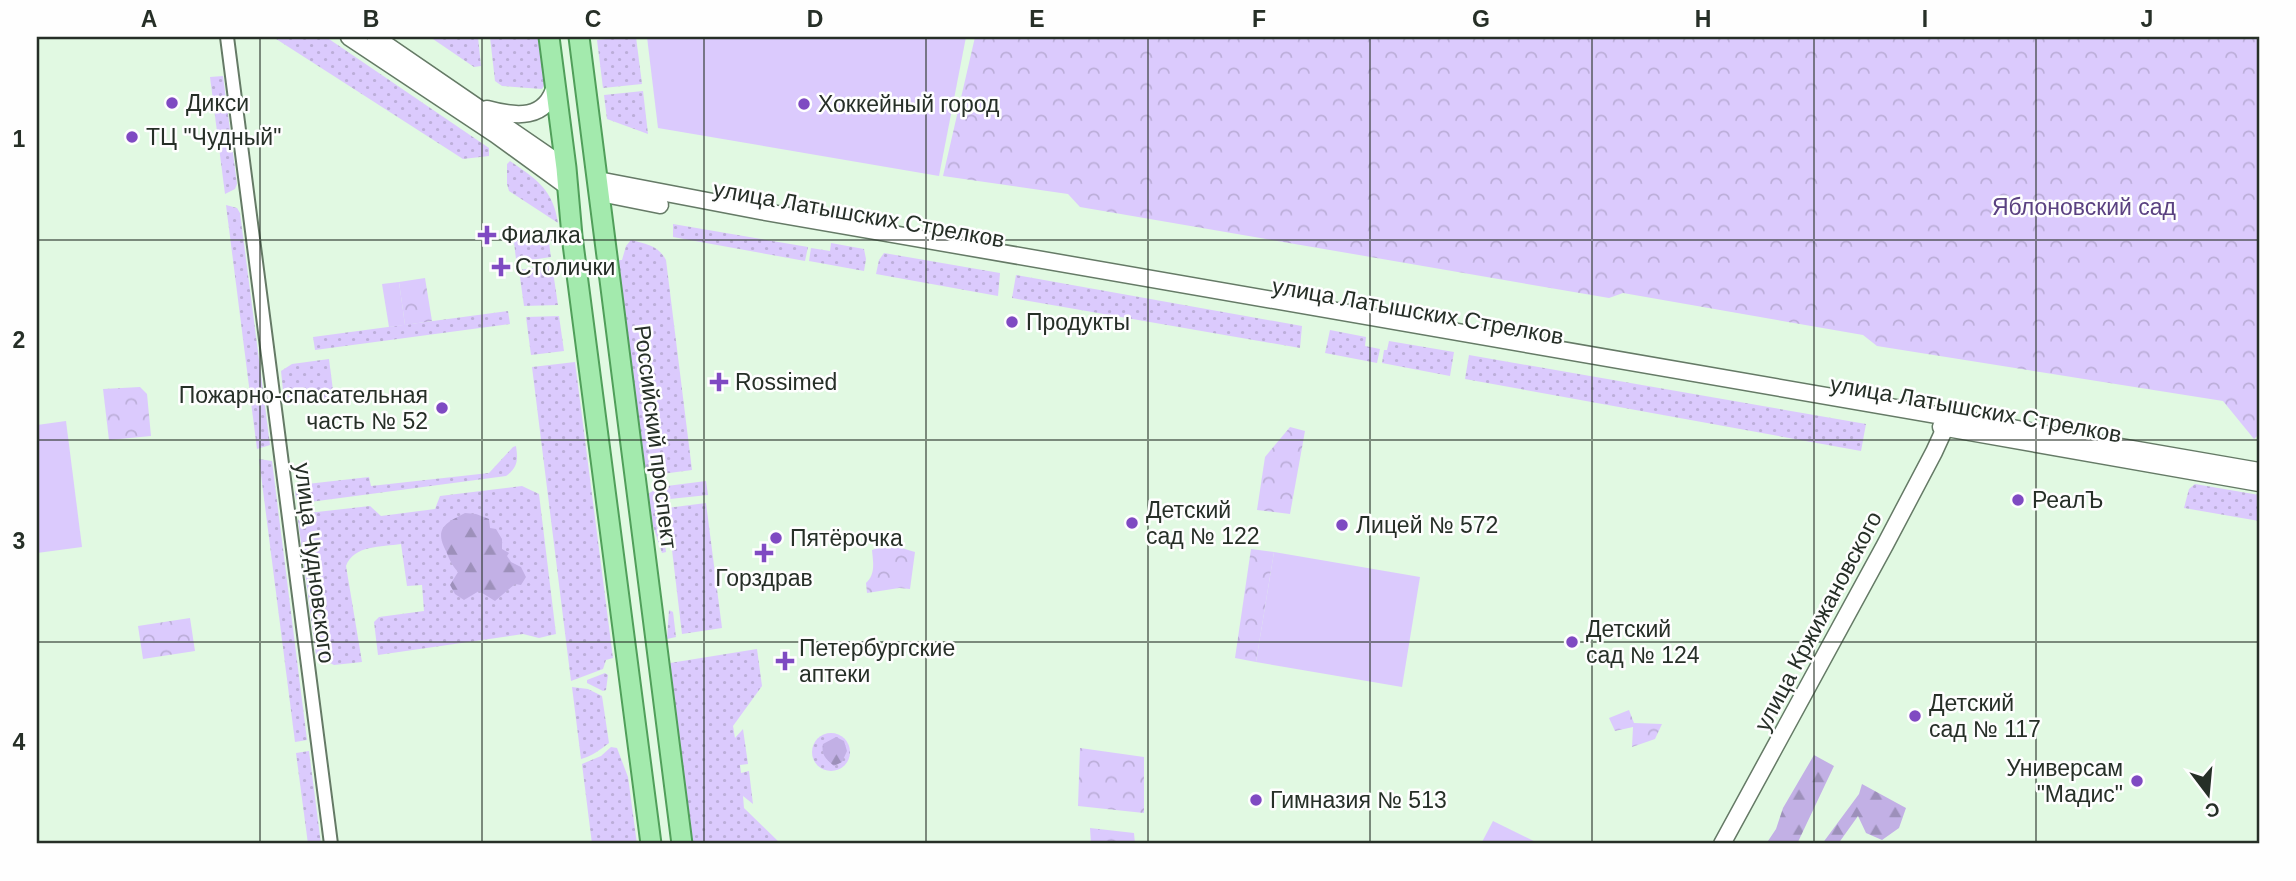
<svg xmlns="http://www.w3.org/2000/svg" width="2296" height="881" font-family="Arial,sans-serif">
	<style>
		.grass { fill: url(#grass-dots) }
		.forest { fill: url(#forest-firs) }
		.park { fill: url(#park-crowns) }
		.garden { fill: #dbcafd }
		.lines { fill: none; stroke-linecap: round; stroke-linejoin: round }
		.minor-casing { stroke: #657a66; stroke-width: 16 }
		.tertiary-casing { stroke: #657a66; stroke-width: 19 }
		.primary-casing { stroke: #509f5a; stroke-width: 23 }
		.minor { stroke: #fff; stroke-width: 12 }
		.tertiary { stroke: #fff; stroke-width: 16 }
		.primary { stroke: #a3eaad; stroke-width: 19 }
		.grid { fill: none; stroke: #262f27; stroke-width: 2; stroke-opacity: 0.55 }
		.poi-dot { fill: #7f4ac2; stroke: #fefefe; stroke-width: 2.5 }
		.labels { text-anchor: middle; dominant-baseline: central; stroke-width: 5; stroke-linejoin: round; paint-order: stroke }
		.poi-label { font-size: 23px; fill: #262f27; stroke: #fefefe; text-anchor: start }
		.park-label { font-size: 23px; fill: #5a4181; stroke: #fefefe }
		.street-label { font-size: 23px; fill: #262f27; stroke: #fefefe }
		.neatline { fill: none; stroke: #262f27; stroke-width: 2.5 }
		.grid-label { font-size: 23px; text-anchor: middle; font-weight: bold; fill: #262f27 }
	</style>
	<defs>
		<pattern id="grass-dots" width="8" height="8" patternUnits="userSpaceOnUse" patternTransform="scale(1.75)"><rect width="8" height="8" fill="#dbcafd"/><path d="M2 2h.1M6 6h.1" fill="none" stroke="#bcaed9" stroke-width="1.8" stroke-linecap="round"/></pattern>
		<pattern id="forest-firs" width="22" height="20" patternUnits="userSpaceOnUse" patternTransform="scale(1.75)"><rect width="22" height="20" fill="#c2b0e5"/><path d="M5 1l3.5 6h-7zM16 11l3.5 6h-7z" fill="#9d90ba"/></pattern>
		<pattern id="park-crowns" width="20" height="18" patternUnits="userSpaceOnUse" patternTransform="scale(1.75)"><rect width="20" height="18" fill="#dbcafd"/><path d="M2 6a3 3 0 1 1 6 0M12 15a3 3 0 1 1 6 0" fill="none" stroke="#bcaed9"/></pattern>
	</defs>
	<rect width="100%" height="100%" fill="#e1f9e2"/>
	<g class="grass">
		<polygon points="273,37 326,37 489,148 489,156 463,159"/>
		<polygon points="430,37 478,37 481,66 474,67"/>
		<polygon points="490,37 538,37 544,85 542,89 502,86 495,81"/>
		<polygon points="624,37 636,37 642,84 603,88 597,40"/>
		<polygon points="223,76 237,184 235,189 225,194 210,77"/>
		<polygon points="643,91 648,134 607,119 604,95"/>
		<path d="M510 161C536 179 553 189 558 223L509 191 507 184V164Z"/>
		<polygon points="226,205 237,208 240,213 270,445 257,449"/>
		<polygon points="673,224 808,247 805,261 673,237"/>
		<polygon points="513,234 549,243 551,257 524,261 516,259"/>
		<path d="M631 240C646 244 658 245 666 260L692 470 654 475 645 469 618 260H622L626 246Z"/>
		<polygon points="831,243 864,249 866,259 864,271 809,261 811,248 830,251"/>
		<polygon points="884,253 1000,273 998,296 876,274 879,260"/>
		<polygon points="552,265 558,305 524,306 519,270"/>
		<polygon points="1016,275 1302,326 1300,348 1012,298"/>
		<polygon points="508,311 510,324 315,350 313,337"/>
		<polygon points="559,316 564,351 531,355 526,317"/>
		<polygon points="1330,330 1366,337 1365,346 1380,349 1377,363 1325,353"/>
		<polygon points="1389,341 1454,352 1450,376 1382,363 1384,350 1387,350"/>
		<polygon points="1469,355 1866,424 1861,451 1465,379"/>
		<polygon points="329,359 334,398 295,402 284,400 281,371 292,364"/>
		<polygon points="575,362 613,658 606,660 603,669 571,681 532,367"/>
		<path d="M516 446C518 460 518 467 506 476L310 502 296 499 295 491 307 484 369 477 371 486 489 473 513 447Z"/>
		<polygon points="259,459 272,461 307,740 295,742"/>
		<polygon points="706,481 708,495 660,500 666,552 662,553 652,523 648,494 659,487"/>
		<polygon points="2195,484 2259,495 2259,521 2184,508 2189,489"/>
		<path d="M522 486 539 494 556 634 539 638 523 634 378 655 374 622 379 617 424 611 422 585 407 586 401 544C382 547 353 545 346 566L362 662 334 665 316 656 298 520 308 513 370 506 381 516 435 509 440 496Z"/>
		<polygon points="706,503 722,628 682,634 667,508"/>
		<polygon points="669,610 673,612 676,637 667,639"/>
		<polygon points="757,649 762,686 733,726 735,738 743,729 748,764 740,765 741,773 749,771 753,804 743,796 744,808 781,844 692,844 670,663"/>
		<polygon points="605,673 608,675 606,690 603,691 587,683 587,680"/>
		<path d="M572 687 588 689 602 696 609 743C600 750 592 756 581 759Z"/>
		<circle cx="831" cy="752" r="19"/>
		<polygon points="611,747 617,748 628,777 637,844 592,844 582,764 601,756"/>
		<polygon points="309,751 321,844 308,844 296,753"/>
	</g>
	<g class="forest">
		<path d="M465 513 476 514 489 519 490 528 496 529 502 539V549L509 553 507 556 511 562 521 567 526 577 521 585 515 584 495 601 479 591 464 600 455 594 450 585 458 572C450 563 449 557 444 547 435 527 448 522 465 513Z"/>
		<path d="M836 737 844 741 847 751 842 762 834 766C826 759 821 755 823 744Z"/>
		<polygon points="1814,755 1834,766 1797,844 1766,844 1776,829 1783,808"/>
		<polygon points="1862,784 1906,808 1899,828 1882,840 1866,833 1858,816 1838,844 1822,844 1859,794"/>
	</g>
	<g class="park">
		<polygon points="975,37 2259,37 2259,434 2254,439 2223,401 1877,346 1863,335 1623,293 1609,298 1080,207 1068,194 943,176"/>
		<polygon points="425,278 432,321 405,325 399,282"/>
		<polygon points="140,387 147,394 151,436 109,440 103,389"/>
		<polygon points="1290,427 1305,431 1290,514 1257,510 1265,457"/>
		<path d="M888 544 915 552 910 589 899 588 867 593 866 583C876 574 873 562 872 550Z"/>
		<polygon points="1251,549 1274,552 1256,662 1235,658"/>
		<polygon points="190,618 195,651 143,659 138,626"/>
		<polygon points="1629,710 1634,723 1662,724 1655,739 1632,747 1633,727 1615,731 1609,718"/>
		<polygon points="1080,748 1144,757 1144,813 1078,806"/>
		<polygon points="1090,828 1134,833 1135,844 1091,844"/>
	</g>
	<g class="garden">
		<polygon points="647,37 966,37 939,176 658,128"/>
		<polygon points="399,282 405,325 389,327 382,284"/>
		<polygon points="66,421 82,547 37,553 37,425"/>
		<polygon points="1274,552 1420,577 1402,687 1256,662"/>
		<polygon points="1493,821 1538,843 1537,844 1481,844"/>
	</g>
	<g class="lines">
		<g class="minor-casing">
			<polyline id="minor" points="227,37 331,844"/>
		</g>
		<g class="tertiary-casing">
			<g id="tertiary">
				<polyline points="349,37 495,134 568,187"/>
				<polyline points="375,37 566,168"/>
				<path d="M487 109C516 117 546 120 555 86"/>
				<polyline points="598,180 760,211 2259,471"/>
				<polyline points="600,193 660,205"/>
				<polyline points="1941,427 2259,483"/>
				<polyline points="1722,844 1885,545 1934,452 1945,428 1947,420"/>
			</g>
		</g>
		<g class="primary-casing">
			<g id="primary">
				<polyline points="549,37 566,168 572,236 651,844"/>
				<polyline points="579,37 682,844"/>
			</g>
		</g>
		<use href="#minor" class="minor"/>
		<use href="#tertiary" class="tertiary"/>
		<use href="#primary" class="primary"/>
	</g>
	<path class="grid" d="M260 37V844M482 37V844M704 37V844M926 37V844M1148 37V844M1370 37V844M1592 37V844M1814 37V844M2036 37V844M37 240H2259M37 440H2259M37 642H2259"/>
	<g class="poi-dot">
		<circle cx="172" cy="103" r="7"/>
		<circle cx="804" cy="104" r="7"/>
		<circle cx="132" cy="137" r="7"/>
		<path d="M483.5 224.5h7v7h7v7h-7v7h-7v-7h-7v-7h7z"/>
		<path d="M497.5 256.5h7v7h7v7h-7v7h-7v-7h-7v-7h7z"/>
		<circle cx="1012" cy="322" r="7"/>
		<path d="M715.5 371.5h7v7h7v7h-7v7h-7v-7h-7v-7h7z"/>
		<circle cx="442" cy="408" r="7"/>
		<circle cx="2018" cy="500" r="7"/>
		<circle cx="1132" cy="523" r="7"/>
		<circle cx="1342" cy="525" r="7"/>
		<circle cx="776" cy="538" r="7"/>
		<path d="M760.5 542.5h7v7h7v7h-7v7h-7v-7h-7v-7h7z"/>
		<circle cx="1572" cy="642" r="7"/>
		<path d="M781.5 650.5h7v7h7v7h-7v7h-7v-7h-7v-7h7z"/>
		<circle cx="1915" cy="716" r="7"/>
		<circle cx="2137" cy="781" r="7"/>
		<circle cx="1256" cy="800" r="7"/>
	</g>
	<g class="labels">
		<g class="poi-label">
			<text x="186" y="103">Дикси</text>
			<text x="818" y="104">Хоккейный город</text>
			<text x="146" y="137">ТЦ "Чудный"</text>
			<text x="501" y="235">Фиалка</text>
			<text x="515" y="267">Столички</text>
			<text x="1026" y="322">Продукты</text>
			<text x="735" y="382">Rossimed</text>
			<text x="428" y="395" text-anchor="end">Пожарно-спасательная<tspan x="428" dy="26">часть № 52</tspan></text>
			<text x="2032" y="500">РеалЪ</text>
			<text x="1146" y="510">Детский<tspan x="1146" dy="26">сад № 122</tspan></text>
			<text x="1356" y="525">Лицей № 572</text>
			<text x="790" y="538">Пятёрочка</text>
			<text x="764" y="578" text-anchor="middle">Горздрав</text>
			<text x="1586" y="629">Детский<tspan x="1586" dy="26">сад № 124</tspan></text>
			<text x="799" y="648">Петербургские<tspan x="799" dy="26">аптеки</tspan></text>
			<text x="1929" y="703">Детский<tspan x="1929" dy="26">сад № 117</tspan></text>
			<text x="2123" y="768" text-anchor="end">Универсам<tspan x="2123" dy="26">"Мадис"</tspan></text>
			<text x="1270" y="800">Гимназия № 513</text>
		</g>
		<g class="park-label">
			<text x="2084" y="207">Яблоновский сад</text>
		</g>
		<g class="street-label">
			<text transform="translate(859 214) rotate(10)">улица Латышских Стрелков</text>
			<text transform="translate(1418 311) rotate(10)">улица Латышских Стрелков</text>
			<text transform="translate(1976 409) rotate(10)">улица Латышских Стрелков</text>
			<text transform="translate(656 437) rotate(83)">Российский проспект</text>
			<text transform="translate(315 563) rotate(83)">улица Чудновского</text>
			<text transform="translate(1818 621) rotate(-62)">улица Кржижановского</text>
		</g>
	</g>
	<rect width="2296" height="881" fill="none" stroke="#fefefe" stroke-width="77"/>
	<g transform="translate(2208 794) rotate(164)" stroke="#fefefe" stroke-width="5" paint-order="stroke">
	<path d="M0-5L12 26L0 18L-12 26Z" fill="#262f27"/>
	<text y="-10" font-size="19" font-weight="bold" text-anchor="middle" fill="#262f27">С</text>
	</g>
	<rect x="38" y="38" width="2220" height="804" class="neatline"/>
	<g class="grid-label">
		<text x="149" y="27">A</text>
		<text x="371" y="27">B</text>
		<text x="593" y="27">C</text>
		<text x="815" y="27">D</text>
		<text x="1037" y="27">E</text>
		<text x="1259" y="27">F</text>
		<text x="1481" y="27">G</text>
		<text x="1703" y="27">H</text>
		<text x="1925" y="27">I</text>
		<text x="2147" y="27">J</text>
		<text x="19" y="147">1</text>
		<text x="19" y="348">2</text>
		<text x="19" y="549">3</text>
		<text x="19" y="750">4</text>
	</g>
</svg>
